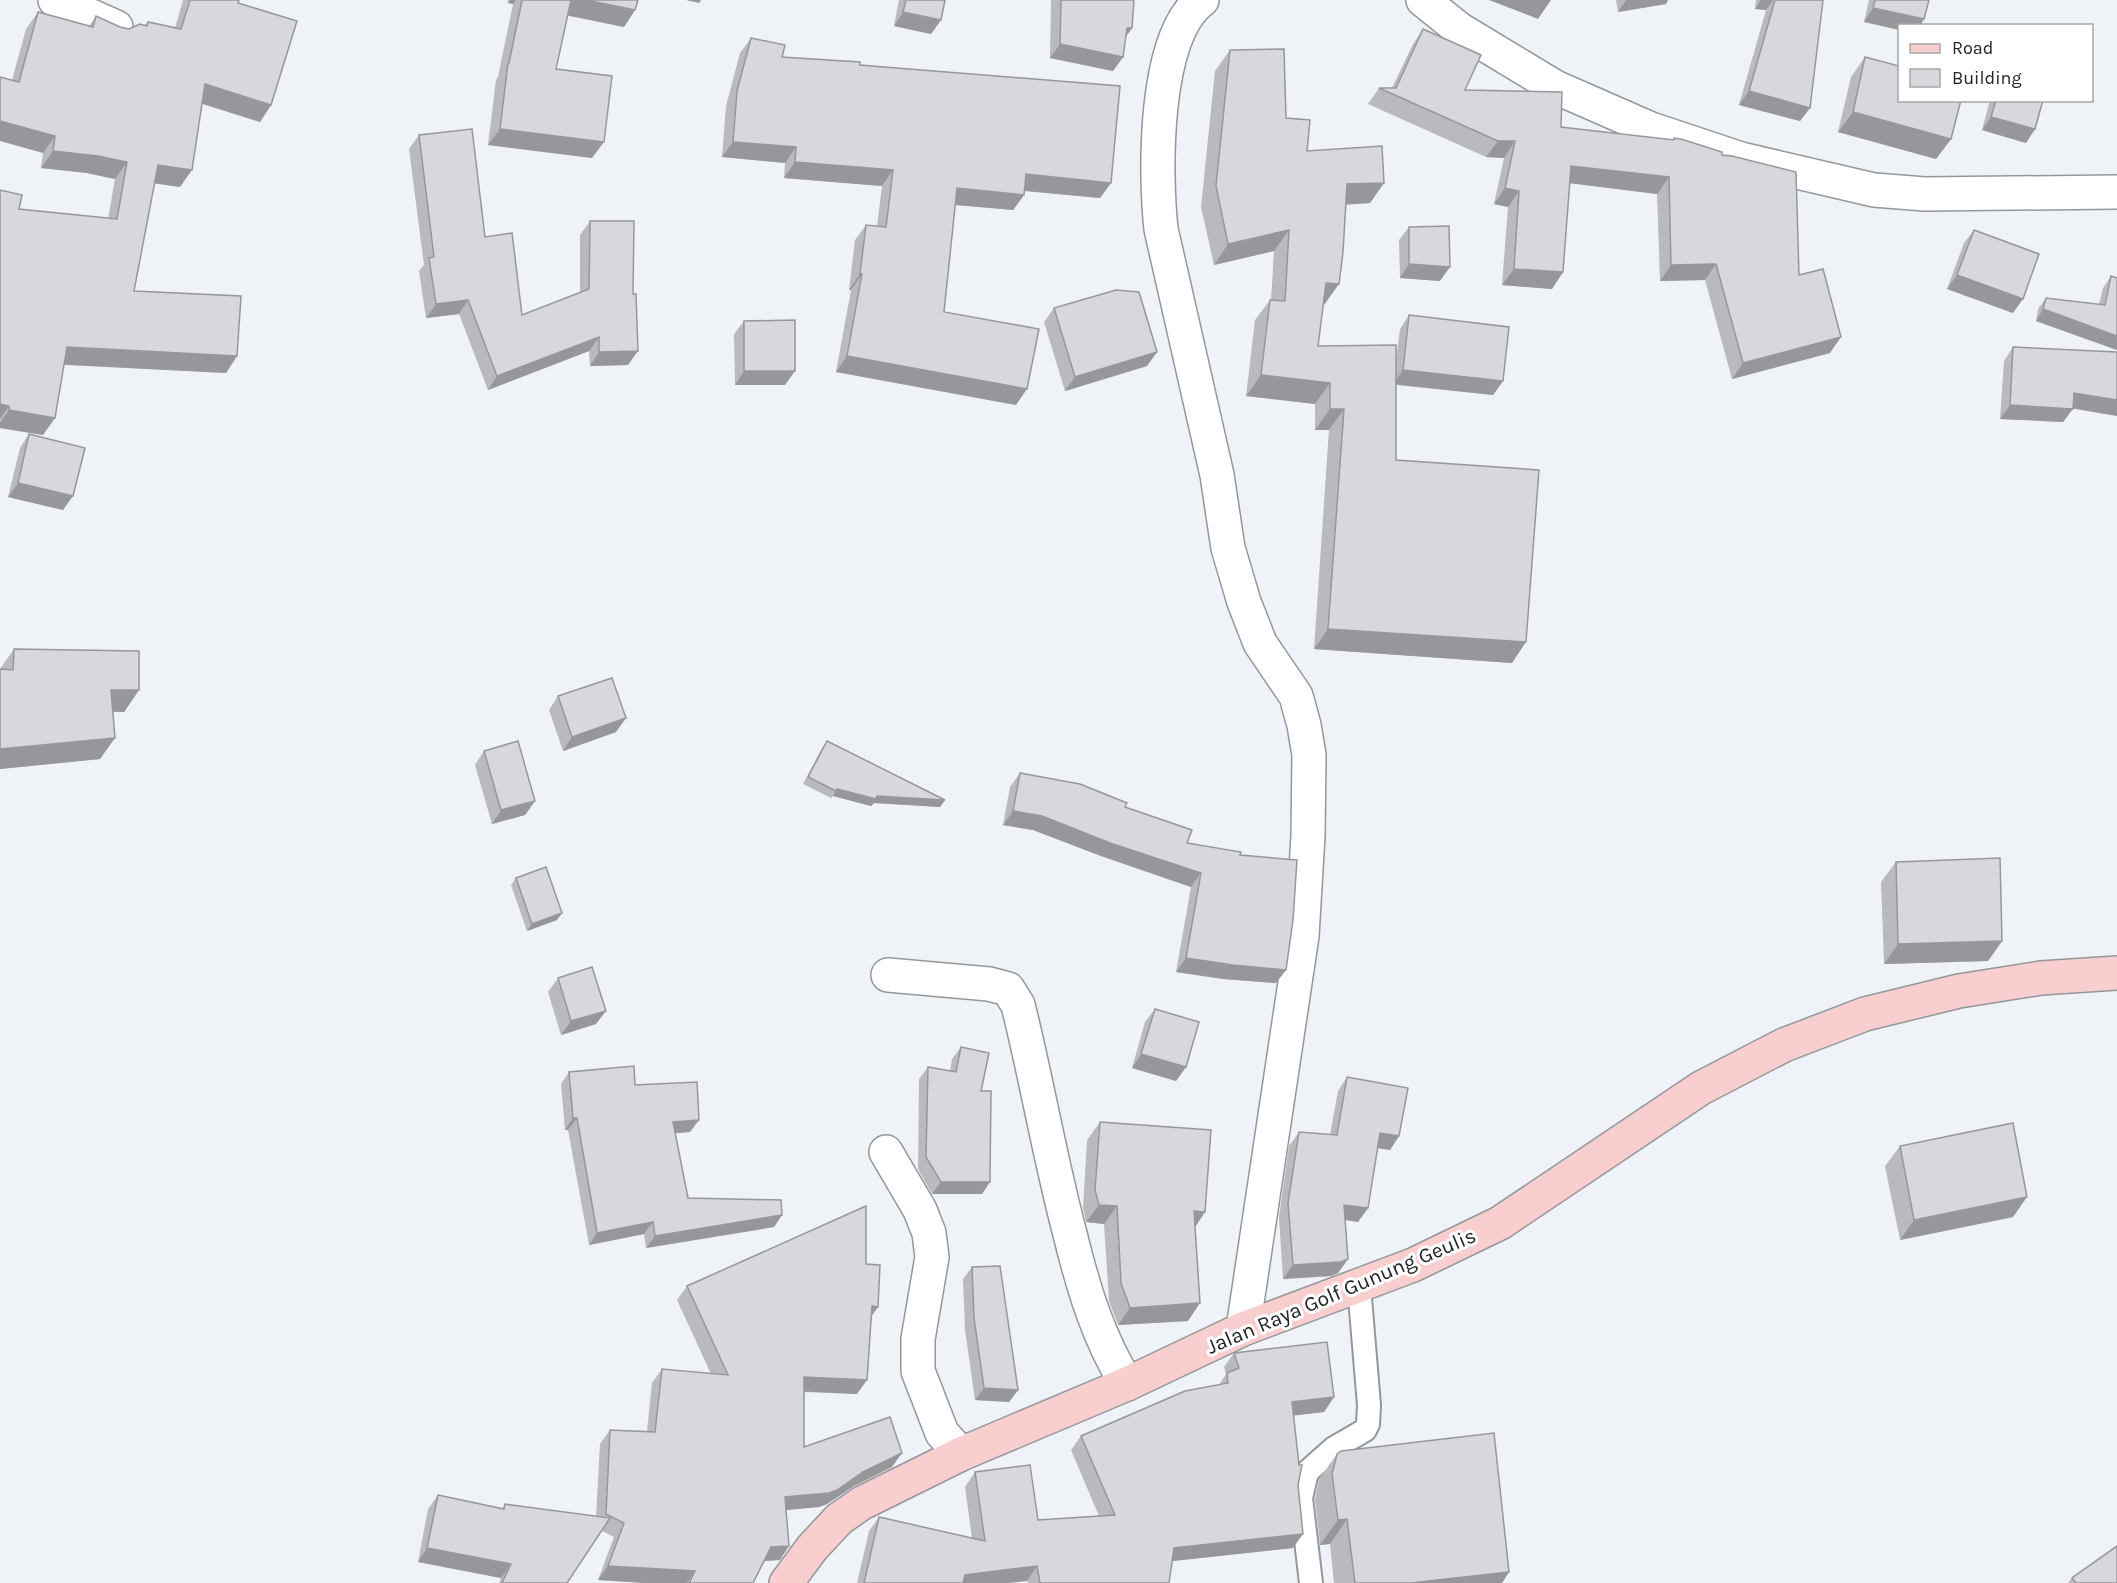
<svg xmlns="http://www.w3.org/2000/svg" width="2117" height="1583" font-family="Karla,sans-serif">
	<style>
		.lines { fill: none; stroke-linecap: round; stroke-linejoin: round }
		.lane-casing { stroke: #93979c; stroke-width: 26 }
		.street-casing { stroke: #93979c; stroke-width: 36 }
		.secondary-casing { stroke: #93979c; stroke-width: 36 }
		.lane { stroke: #fff; stroke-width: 22 }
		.street { stroke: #fff; stroke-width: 33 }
		.secondary { stroke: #f9cece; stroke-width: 33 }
		.wall { fill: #bab9be }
		.shaded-wall { fill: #97969b }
		.building { fill: #d8d7dd; stroke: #97969b; stroke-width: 1.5 }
		.labels { text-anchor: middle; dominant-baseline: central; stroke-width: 6; stroke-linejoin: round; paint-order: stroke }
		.street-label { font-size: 21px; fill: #212224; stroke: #fff }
	</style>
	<rect width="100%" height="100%" fill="#eff3f8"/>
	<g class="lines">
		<g class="lane-casing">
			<polyline id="lane" points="1311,1583 1301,1498 1307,1472 1334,1448 1365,1430 1368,1424 1369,1405 1359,1286"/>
		</g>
		<g class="street-casing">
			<g id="street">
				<polyline points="55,0 116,27"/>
				<path d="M1202 0C1153 35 1155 174 1161 229L1217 475 1228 548 1244 602 1260 643 1296 696 1304 725 1309 755 1308 836 1302 936 1243 1329"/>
				<polyline points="1423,0 1459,29 1555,87 1651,129 1741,159 1874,190 1925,194 2117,192"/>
				<path d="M888 975 989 984 1008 989 1018 1005C1037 1081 1050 1159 1070 1234 1083 1287 1098 1338 1127 1384"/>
				<polyline points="886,1152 920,1210 929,1233 932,1257 918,1339 918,1371 942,1433 961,1454"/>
			</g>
		</g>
		<g class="secondary-casing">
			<polyline id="secondary" points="786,1583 812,1548 839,1519 862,1503 961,1454 1127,1384 1243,1329 1413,1265 1500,1223 1701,1088 1784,1045 1865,1014 1959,991 2041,978 2117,973"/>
		</g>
		<use href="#lane" class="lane"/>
		<use href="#street" class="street"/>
		<use href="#secondary" class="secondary"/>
	</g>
	<g class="wall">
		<polygon points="183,0 239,0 238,3 271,105 260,122 202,103 180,187 154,183 134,291 237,356 226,373 64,365 43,435 0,428 0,190 19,209 108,219 115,179 87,173 41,168 43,153 12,80 26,29 38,12 89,26 96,16 120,27 129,29 145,25 148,22 175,28"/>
		<polygon points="508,0 638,0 635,10 624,27 567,15 556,69 592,158 488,145 496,80 498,77 513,4 508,3"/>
		<polygon points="899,0 945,0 941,20 931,34 894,26"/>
		<polygon points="1051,0 1134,0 1132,28 1126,37 1123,57 1113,71 1050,58"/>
		<polygon points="1616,0 1668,0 1666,4 1618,12"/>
		<polygon points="1756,0 1823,0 1810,108 1800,121 1739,105 1766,10 1755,9"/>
		<polygon points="1869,0 1929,0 1864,22"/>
		<polygon points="1423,29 1465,90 1561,127 1673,140 1674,138 1722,155 1799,275 1830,353 1732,379 1705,280 1660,281 1657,194 1570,183 1563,272 1552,289 1502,285 1508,207 1494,204 1504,158 1486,157 1368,104 1379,88 1392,88 1412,46"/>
		<polygon points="751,38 782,57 860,65 1111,183 1100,198 1024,191 1024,195 1013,210 955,205 944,312 1016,405 836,372 851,290 849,290 855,240 866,225 877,226 882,186 784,178 785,163 722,157 726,106 740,53"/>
		<polygon points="1230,50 1286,118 1307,151 1384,183 1370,203 1346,205 1324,305 1323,305 1318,346 1396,359 1400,329 1409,315 1503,381 1493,395 1396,385 1396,460 1512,663 1314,649 1329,430 1315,430 1315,404 1246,396 1255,320 1270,300 1271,300 1274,251 1214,265 1201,207 1215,71"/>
		<polygon points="1865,57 1951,139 1936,159 1838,132 1851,77"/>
		<polygon points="1990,100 2043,100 2035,129 2026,143 1982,130"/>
		<polygon points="419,135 485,237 522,315 580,293 580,235 590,221 628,365 590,366 589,351 488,390 459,314 426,318 419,271 424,265 409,149"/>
		<polygon points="1409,227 1440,281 1400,278 1399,240"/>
		<polygon points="1974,230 2013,313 1947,289 1964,243"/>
		<polygon points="2111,276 2117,278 2117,350 2036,321 2038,309 2046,298 2099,304 2103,288"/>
		<polygon points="1054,308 1157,352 1147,366 1065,391 1044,322"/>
		<polygon points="744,321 785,385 735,385 734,334"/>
		<polygon points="2013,347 2117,416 2073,408 2063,422 2000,419 2004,361"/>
		<polygon points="29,434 63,510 8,497 20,448"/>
		<polygon points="14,649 139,690 124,712 113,712 100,759 0,769 0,669"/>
		<polygon points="558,696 616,732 563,751 549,710"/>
		<polygon points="827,741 945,800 940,807 874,803 871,806 833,796 831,798 803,784 822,748"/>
		<polygon points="484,751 535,801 525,815 492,824 475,765"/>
		<polygon points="1020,773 1125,807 1187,843 1240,855 1276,983 1223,979 1176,972 1191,887 1101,856 1033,830 1003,825 1010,787"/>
		<polygon points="1896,862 2002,941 1988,961 1884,964 1881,882"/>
		<polygon points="516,878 557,920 527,931 511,885"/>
		<polygon points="558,978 596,1024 561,1035 548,992"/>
		<polygon points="1155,1009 1186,1067 1176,1081 1132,1068 1145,1022"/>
		<polygon points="961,1047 981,1091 982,1194 932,1194 918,1169 919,1079 928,1067 950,1071 952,1059"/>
		<polygon points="569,1072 635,1085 690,1132 675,1133 688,1198 782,1215 774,1227 646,1248 644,1234 589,1245 568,1130 565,1130 561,1084"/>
		<polygon points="1347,1077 1399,1136 1390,1150 1378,1148 1368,1208 1358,1222 1345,1220 1348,1259 1338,1273 1331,1276 1283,1279 1279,1217 1289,1146 1299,1132 1330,1135 1338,1091"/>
		<polygon points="1100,1122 1205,1212 1195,1227 1188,1321 1118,1325 1109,1301 1104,1224 1086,1222 1083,1208 1087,1140"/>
		<polygon points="1900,1146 2013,1217 1900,1240 1885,1166"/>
		<polygon points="866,1264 871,1316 857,1394 804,1392 804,1447 892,1467 854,1486 827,1504 819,1507 786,1510 780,1560 764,1561 753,1583 645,1583 598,1580 614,1537 602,1531 567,1583 499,1583 501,1578 418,1562 428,1509 438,1495 502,1509 505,1504 596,1516 600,1444 610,1430 647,1431 652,1383 662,1369 711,1374 677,1300 687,1286"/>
		<polygon points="972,1267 1018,1390 1009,1402 975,1400 965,1330 963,1279"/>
		<polygon points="1234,1353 1334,1397 1324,1412 1294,1415 1298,1485 1293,1548 1172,1561 1169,1583 1028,1583 1027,1581 1007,1583 857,1583 869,1531 879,1517 972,1538 965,1487 975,1472 1038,1520 1099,1516 1071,1450 1081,1436 1219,1385 1226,1374 1224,1367"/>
		<polygon points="1337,1454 1509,1572 1502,1583 1334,1583 1330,1544 1320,1545 1315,1499 1319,1479"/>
		<polygon points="2072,1578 2117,1583 2068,1583"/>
	</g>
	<g class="shaded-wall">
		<polygon points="510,0 516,0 513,4 508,3"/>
		<polygon points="569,0 586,0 635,10 624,27 560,14"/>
		<polygon points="686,0 701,0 699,3"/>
		<polygon points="1489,0 1551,0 1538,19"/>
		<polygon points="1626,0 1668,0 1666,4 1618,12"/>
		<polygon points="1761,0 1773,0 1766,10 1755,9"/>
		<polygon points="1873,8 1924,19 1920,26 1899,26 1899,30 1864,22"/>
		<polygon points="903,12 941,20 931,34 894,26"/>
		<polygon points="1127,28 1132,28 1122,42"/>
		<polygon points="1060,44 1123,57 1113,71 1050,58"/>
		<polygon points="205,84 271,105 260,122 193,101"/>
		<polygon points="1749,91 1810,108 1800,121 1739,105"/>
		<polygon points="1853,112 1951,139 1936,159 1838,132"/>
		<polygon points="1991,117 2035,129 2026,143 1982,130"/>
		<polygon points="0,121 55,136 43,153 0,141"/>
		<polygon points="500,129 604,142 592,158 488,145"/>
		<polygon points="1498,141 1515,141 1504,158 1486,157"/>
		<polygon points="733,142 796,147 785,163 722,157"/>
		<polygon points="53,151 98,156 127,162 115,179 87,173 41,168"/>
		<polygon points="795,162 893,170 882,186 784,178"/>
		<polygon points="158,165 192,170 180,187 146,182"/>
		<polygon points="1571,166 1669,177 1657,194 1560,182"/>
		<polygon points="1026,174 1111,183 1100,198 1015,190"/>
		<polygon points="1384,183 1370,203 1332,205 1347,184"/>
		<polygon points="957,188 1024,195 1013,210 946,204"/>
		<polygon points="1505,188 1519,191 1508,207 1494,204"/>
		<polygon points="1289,230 1274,251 1214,265 1228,244"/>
		<polygon points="1409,264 1450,267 1440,281 1400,278"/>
		<polygon points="1716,264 1705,280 1660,281 1671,265"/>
		<polygon points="1514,269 1563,272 1552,289 1502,285"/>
		<polygon points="860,274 862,274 851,290 849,290"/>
		<polygon points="1957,275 2023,299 2013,313 1947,289"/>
		<polygon points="1326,283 1339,284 1324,305 1311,304"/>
		<polygon points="468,300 459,314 426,318 436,304"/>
		<polygon points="2043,309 2117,336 2117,350 2036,321"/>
		<polygon points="599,337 589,351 488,390 497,376"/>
		<polygon points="1841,337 1830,353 1732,379 1743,363"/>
		<polygon points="67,347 237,356 226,373 55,364"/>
		<polygon points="638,351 628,365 590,366 599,352"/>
		<polygon points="1157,352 1147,366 1065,391 1075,377"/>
		<polygon points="847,356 1027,389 1016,405 836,372"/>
		<polygon points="1403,370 1503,381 1493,395 1393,384"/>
		<polygon points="744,371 795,371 785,385 735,385"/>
		<polygon points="1261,375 1330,383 1315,404 1246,396"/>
		<polygon points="2074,393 2117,400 2117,416 2064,407"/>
		<polygon points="0,404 9,406 0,419"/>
		<polygon points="2010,405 2073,409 2063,422 2000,419"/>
		<polygon points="1330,409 1344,409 1329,430 1315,430"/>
		<polygon points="9,410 55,418 43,435 0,428 0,423"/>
		<polygon points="18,483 73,496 63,510 8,497"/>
		<polygon points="1328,629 1526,642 1512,663 1314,649"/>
		<polygon points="111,690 139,690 124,712 96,711"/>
		<polygon points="626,718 616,732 563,751 572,737"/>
		<polygon points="115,738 100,759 0,769 0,749"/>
		<polygon points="837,789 877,796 945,800 940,807 874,803 871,806 833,796"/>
		<polygon points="535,801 525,815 492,824 501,810"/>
		<polygon points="1013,811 1042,816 1201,873 1191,887 1101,856 1033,830 1003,825"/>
		<polygon points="562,913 557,920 527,931 532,924"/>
		<polygon points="2002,941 1988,961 1884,964 1898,944"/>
		<polygon points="1186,958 1286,970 1276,983 1223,979 1176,972"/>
		<polygon points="606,1011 596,1024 561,1035 571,1021"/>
		<polygon points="1141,1054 1186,1067 1176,1081 1132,1068"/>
		<polygon points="573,1118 577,1118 568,1130 565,1130"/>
		<polygon points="699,1120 690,1132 665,1134 673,1122"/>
		<polygon points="1380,1133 1399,1136 1390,1150 1370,1147"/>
		<polygon points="941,1182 990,1182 982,1194 932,1194"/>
		<polygon points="2027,1197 2013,1217 1900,1240 1914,1220"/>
		<polygon points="1099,1205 1117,1206 1104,1224 1086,1222"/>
		<polygon points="1344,1205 1368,1208 1358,1222 1335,1218"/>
		<polygon points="1194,1211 1205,1212 1193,1230"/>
		<polygon points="782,1215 774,1227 646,1248 655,1236"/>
		<polygon points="653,1222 644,1234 589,1245 597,1233"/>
		<polygon points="1348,1259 1338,1273 1331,1276 1283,1279 1293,1265"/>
		<polygon points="1200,1303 1188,1321 1118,1325 1130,1308"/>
		<polygon points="872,1306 878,1307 868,1321"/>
		<polygon points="804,1377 867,1380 857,1394 794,1391"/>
		<polygon points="984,1388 1018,1390 1009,1402 975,1400"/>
		<polygon points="1334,1397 1324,1412 1282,1417 1292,1402"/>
		<polygon points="902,1453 892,1467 854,1486 827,1504 819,1507 775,1511 785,1497 863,1472"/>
		<polygon points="1347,1519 1330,1544 1320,1545 1338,1520"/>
		<polygon points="1303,1534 1293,1548 1164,1562 1174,1548"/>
		<polygon points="789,1546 780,1560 761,1561 771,1547"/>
		<polygon points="427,1548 511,1564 501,1578 418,1562"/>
		<polygon points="608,1566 695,1571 687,1583 645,1583 598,1580"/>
		<polygon points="1037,1566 1027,1581 1007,1583 959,1583 965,1575"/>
		<polygon points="1509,1572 1502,1583 1411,1583"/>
	</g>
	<g class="building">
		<polygon points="190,0 239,0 238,3 297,21 271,105 205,84 192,170 158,165 134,291 241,296 237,356 67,347 55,418 9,410 9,406 0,404 0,190 22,195 19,209 117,219 127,162 98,156 53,151 55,136 0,121 0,77 19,82 38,12 93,27 96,16 120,27 129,29 140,24 147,26 148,22 181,29"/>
		<polygon points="522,0 571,0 556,69 612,76 604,142 500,129 508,63 509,63"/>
		<polygon points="586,0 638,0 635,10"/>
		<polygon points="906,0 945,0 941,20 903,12"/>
		<polygon points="1061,0 1134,0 1132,28 1127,28 1123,57 1060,44"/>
		<polygon points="1775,0 1823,0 1810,108 1749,91"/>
		<polygon points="1875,0 1929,0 1924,19 1873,8"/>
		<polygon points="1423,29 1481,55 1465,90 1562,92 1561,127 1674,140 1674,138 1681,139 1722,152 1722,155 1732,156 1796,172 1799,275 1823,269 1841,337 1743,363 1716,264 1671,265 1669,177 1571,166 1563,272 1514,269 1519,191 1505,188 1515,141 1498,141 1379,88 1396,88"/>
		<polygon points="751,38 785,45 782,57 860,62 860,65 1120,86 1111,183 1026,174 1024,195 957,188 944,312 1039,329 1027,389 847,356 862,274 860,274 866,225 886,227 893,170 795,162 796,147 733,142 737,91"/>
		<polygon points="1284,49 1286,118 1310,120 1307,151 1382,146 1384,183 1347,184 1343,252 1339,284 1326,283 1318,346 1396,345 1396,460 1539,470 1526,642 1328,629 1344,409 1330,409 1330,383 1261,375 1270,300 1285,301 1289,230 1228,244 1216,186 1230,50"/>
		<polygon points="1865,57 1899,66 1899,100 1961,100 1951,139 1853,112"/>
		<polygon points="1996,100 2043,100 2035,129 1991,117"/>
		<polygon points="472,129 485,237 512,233 522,315 589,289 590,221 634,221 633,294 636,294 638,351 599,352 599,337 497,376 468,300 436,304 429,258 434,257 419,135"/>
		<polygon points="1449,226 1450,267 1409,264 1409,227"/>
		<polygon points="1974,230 2039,254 2023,299 1957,275"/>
		<polygon points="2111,276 2117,278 2117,336 2043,309 2046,298 2105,305"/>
		<polygon points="1116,290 1139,292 1157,352 1075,377 1054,308"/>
		<polygon points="1409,315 1509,327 1503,381 1403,370"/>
		<polygon points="795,320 795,371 744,371 744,321"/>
		<polygon points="2013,347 2117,352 2117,400 2074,393 2073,409 2010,405"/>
		<polygon points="29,434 85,448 73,496 18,483"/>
		<polygon points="14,649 139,651 139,690 111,690 115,738 0,749 0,669 13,670"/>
		<polygon points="612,678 626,718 572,737 558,696"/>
		<polygon points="518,741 535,801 501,810 484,751"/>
		<polygon points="827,741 945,800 877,796 876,799 837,789 836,791 808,777"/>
		<polygon points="1020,773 1080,784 1127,803 1125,807 1192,830 1187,843 1241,852 1240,855 1297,860 1293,920 1286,970 1233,965 1186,958 1201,873 1110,843 1042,816 1013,811"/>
		<polygon points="2000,858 2002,941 1898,944 1896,862"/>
		<polygon points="546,867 562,913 532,924 516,878"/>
		<polygon points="592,967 606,1011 571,1021 558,978"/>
		<polygon points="1155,1009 1199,1022 1186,1067 1141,1054"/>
		<polygon points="961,1047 989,1053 981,1091 991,1091 990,1182 941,1182 926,1157 928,1067 956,1072"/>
		<polygon points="634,1066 635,1085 697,1082 699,1120 673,1122 688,1198 781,1200 782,1215 655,1236 653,1222 597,1233 577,1118 573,1118 569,1072"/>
		<polygon points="1347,1077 1408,1088 1399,1136 1380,1133 1368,1208 1344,1205 1348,1259 1341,1262 1293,1265 1288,1203 1299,1132 1337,1135"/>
		<polygon points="1100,1122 1211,1130 1205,1212 1194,1211 1200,1303 1130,1308 1121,1283 1117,1206 1099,1205 1095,1190"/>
		<polygon points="2013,1123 2027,1197 1914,1220 1900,1146"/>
		<polygon points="866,1206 866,1264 880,1265 878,1307 872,1306 867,1380 804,1377 804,1447 890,1417 902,1453 863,1472 837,1490 829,1493 785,1497 789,1546 771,1547 753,1583 689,1583 695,1571 608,1566 624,1523 606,1514 610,1430 655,1432 662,1369 728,1375 687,1286"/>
		<polygon points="1000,1266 1018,1390 984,1388 974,1318 972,1267"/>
		<polygon points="1327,1342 1334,1397 1292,1402 1299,1465 1302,1465 1298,1485 1303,1534 1174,1548 1169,1583 1040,1583 1037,1566 965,1575 963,1583 864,1583 879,1517 985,1541 975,1472 1030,1465 1038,1520 1115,1515 1081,1436 1185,1391 1228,1383 1227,1373 1239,1368 1234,1353"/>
		<polygon points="1494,1433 1509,1572 1411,1583 1355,1583 1347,1519 1338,1520 1332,1474 1337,1454 1341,1451"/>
		<polygon points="438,1495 504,1509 505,1504 610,1518 567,1583 502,1583 511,1564 427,1548"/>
		<polygon points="2117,1546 2117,1583 2076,1583 2072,1578"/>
	</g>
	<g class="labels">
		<g class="street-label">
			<text transform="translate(1341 1291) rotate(-23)">Jalan Raya Golf Gunung Geulis</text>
		</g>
	</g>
	<rect x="1898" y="24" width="195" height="78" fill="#ffffff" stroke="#a6a7a7" stroke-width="1.5"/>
	<rect x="1910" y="44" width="30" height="9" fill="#f9cece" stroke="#a6a7a7" stroke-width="1.5"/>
	<text x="1952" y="54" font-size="18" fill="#212224">Road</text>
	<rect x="1910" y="69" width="30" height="18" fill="#d8d7dd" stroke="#a6a7a7" stroke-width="1.5"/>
	<text x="1952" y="84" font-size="18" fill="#212224">Building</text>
</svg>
